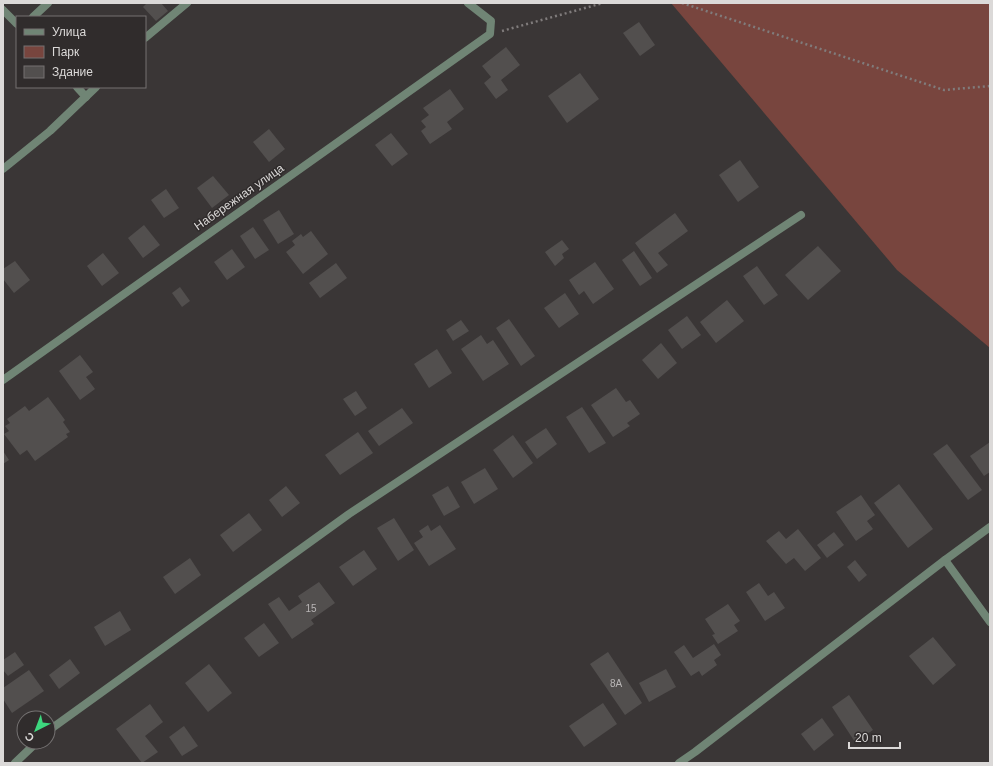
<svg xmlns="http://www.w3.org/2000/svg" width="993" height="766" font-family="Arial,sans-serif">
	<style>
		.green { fill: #78453e }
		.building { fill: #524f4e }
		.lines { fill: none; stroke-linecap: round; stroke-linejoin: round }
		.path { stroke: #807c7c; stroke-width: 2.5; stroke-dasharray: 2 3; stroke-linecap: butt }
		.street { stroke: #708575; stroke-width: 8 }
		.labels { text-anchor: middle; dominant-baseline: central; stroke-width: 3; stroke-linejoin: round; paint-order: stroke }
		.number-label { font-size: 10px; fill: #b9b6b6 }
		.street-label { font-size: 12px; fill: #dbd9d8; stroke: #302c2c }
	</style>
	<rect width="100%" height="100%" fill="#3a3636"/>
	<polygon class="green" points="671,3 990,3 990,348 897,270"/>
	<g class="building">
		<polygon points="147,3 161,3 168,11 156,21 143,7"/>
		<polygon points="639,22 655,45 640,56 623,33"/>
		<polygon points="506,47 520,65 501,80 508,90 496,99 484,83 491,77 482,66"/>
		<polygon points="580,73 599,99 567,123 548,96"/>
		<polygon points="450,89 464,109 447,122 452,129 430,144 421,131 426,127 421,121 429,115 423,108"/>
		<polygon points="269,129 285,149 269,162 253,142"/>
		<polygon points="391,133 408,154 392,166 375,145"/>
		<polygon points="740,160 759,187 738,202 719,175"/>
		<polygon points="213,176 229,195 212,208 197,188"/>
		<polygon points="166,189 179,208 164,218 151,200"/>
		<polygon points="279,210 294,234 278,244 263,220"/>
		<polygon points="675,213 688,231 658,253 668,265 657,273 635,243"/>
		<polygon points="144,225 160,245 143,258 128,238"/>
		<polygon points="253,227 269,250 255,259 240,236"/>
		<polygon points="311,231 328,254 303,274 286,252 295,245 292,241 301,234 303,237"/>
		<polygon points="562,240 569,249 562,254 564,258 555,266 545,252"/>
		<polygon points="818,246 841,271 808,300 785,275"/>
		<polygon points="232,249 245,267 227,280 214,262"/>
		<polygon points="634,251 652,278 640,286 622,260"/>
		<polygon points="103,253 119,273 102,286 87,266"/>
		<polygon points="15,261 30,280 14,293 3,279 3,269"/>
		<polygon points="595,262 614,289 593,304 584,291 579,295 569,280"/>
		<polygon points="336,263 347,278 320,298 309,283"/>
		<polygon points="757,266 778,295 764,305 743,276"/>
		<polygon points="180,287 190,301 182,307 172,293"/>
		<polygon points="565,293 579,314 559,328 544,308"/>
		<polygon points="727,300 744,321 716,343 700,322"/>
		<polygon points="687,316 701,335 682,349 668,330"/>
		<polygon points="509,319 535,356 521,366 496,328"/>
		<polygon points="461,320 469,331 453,341 446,330"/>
		<polygon points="481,335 487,344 493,340 509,364 483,381 461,349"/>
		<polygon points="661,343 677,363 658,379 642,360"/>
		<polygon points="437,349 452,373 429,388 414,364"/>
		<polygon points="80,355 93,372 86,377 95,389 80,400 59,371"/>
		<polygon points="616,388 626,402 630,400 640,414 627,423 630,426 613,437 591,405"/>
		<polygon points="356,391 367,408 355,416 343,399"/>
		<polygon points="48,397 65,420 63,422 70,432 66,434 68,437 35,461 27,450 20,455 4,434 9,431 5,426 10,423 7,419 25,406 29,411"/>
		<polygon points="582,407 606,443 589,453 566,417"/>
		<polygon points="402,408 413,423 379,446 368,431"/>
		<polygon points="546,428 557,444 537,459 525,442"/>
		<polygon points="358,432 373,453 340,475 325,455"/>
		<polygon points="513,435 533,463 513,478 493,450"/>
		<polygon points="990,442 990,472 984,476 970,456"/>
		<polygon points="947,444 982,490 968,500 933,454"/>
		<polygon points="3,451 9,460 3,464"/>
		<polygon points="485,468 498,489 474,504 461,482"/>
		<polygon points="899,484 933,529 908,548 874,503"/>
		<polygon points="286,486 300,503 282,517 269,500"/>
		<polygon points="448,486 460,507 444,516 432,495"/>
		<polygon points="861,495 875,515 867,521 873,529 856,541 836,512"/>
		<polygon points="249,513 262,530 233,552 220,535"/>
		<polygon points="394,518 414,550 398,561 377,528"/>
		<polygon points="428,525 431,531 440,525 456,549 429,566 414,543 423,537 419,531"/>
		<polygon points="798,529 821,558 805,571 794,558 786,564 766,541 779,531 786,539"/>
		<polygon points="834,532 844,545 827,558 817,545"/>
		<polygon points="364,550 377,569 353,586 339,567"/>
		<polygon points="190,558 201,575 175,594 163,577"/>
		<polygon points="855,560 867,575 859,582 847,567"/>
		<polygon points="319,582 335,603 311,620 314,624 292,639 268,604 279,597 289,611 302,602 298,596"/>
		<polygon points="759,583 768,596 774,592 785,608 765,621 746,592"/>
		<polygon points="728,604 740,621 734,625 738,631 718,644 712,635 715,634 705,619"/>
		<polygon points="120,611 131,630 105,646 94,627"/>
		<polygon points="264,623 279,643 259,657 244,638"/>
		<polygon points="933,637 956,665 933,685 909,656"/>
		<polygon points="714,644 721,655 714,660 717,665 702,676 699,671 691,676 674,652 684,645 693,658"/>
		<polygon points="15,652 24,665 8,676 3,670 3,660"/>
		<polygon points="608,652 642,703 625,715 590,664"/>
		<polygon points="70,659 80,673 59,689 49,675"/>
		<polygon points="209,664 232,693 208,712 185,683"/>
		<polygon points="666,669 676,687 649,702 639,683"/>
		<polygon points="29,670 44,691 12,713 3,699 3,688"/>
		<polygon points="849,695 873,730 855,742 832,707"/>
		<polygon points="603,703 617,724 584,747 569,726"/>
		<polygon points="150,704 163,722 145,736 158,752 142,763 116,729"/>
		<polygon points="822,718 834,735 814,751 801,734"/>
		<polygon points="184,726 198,746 182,756 169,737"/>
	</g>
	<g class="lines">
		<g class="path">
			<polyline points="682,3 944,90 990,86"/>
			<polyline points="502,31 603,3"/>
		</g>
		<g class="street">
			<polyline points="3,10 17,24"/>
			<polyline points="33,17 48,3"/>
			<polyline points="145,38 187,3"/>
			<polyline points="77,87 86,97"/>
			<polyline points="3,169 50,131 96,87"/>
			<polyline points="3,380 490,34 491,21 468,3"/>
			<polyline points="945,560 990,622"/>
			<polyline points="48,731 349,514 801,215"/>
			<polyline points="15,763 37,742"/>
			<polyline points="679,763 695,752 945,560 990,527"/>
		</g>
	</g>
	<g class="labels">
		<g class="number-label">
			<text x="311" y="608">15</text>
			<text x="616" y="683">8А</text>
		</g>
		<g class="street-label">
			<text transform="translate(239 197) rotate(-35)">Набережная улица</text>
		</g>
	</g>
	<rect width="993" height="766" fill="none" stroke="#dbd9d8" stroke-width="8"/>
	<rect x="16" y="16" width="130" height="72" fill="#302c2c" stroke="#747171"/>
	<rect x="24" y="29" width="20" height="6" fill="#708575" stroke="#747171"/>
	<text x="52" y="36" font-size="12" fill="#dbd9d8">Улица</text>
	<rect x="24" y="46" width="20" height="12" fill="#78453e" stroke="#747171"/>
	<text x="52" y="56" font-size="12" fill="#dbd9d8">Парк</text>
	<rect x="24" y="66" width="20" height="12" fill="#524f4e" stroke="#747171"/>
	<text x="52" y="76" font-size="12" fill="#dbd9d8">Здание</text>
	<g transform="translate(36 730) rotate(222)"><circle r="19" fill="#302c2c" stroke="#747171"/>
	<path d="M0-3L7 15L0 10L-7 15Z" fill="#3dd77e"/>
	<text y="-6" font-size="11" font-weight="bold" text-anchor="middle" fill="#dbd9d8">С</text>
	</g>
	<path d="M849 742v6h51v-6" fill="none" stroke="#dbd9d8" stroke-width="2"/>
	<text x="855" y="742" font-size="12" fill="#dbd9d8" stroke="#302c2c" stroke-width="3" paint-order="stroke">20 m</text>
</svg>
